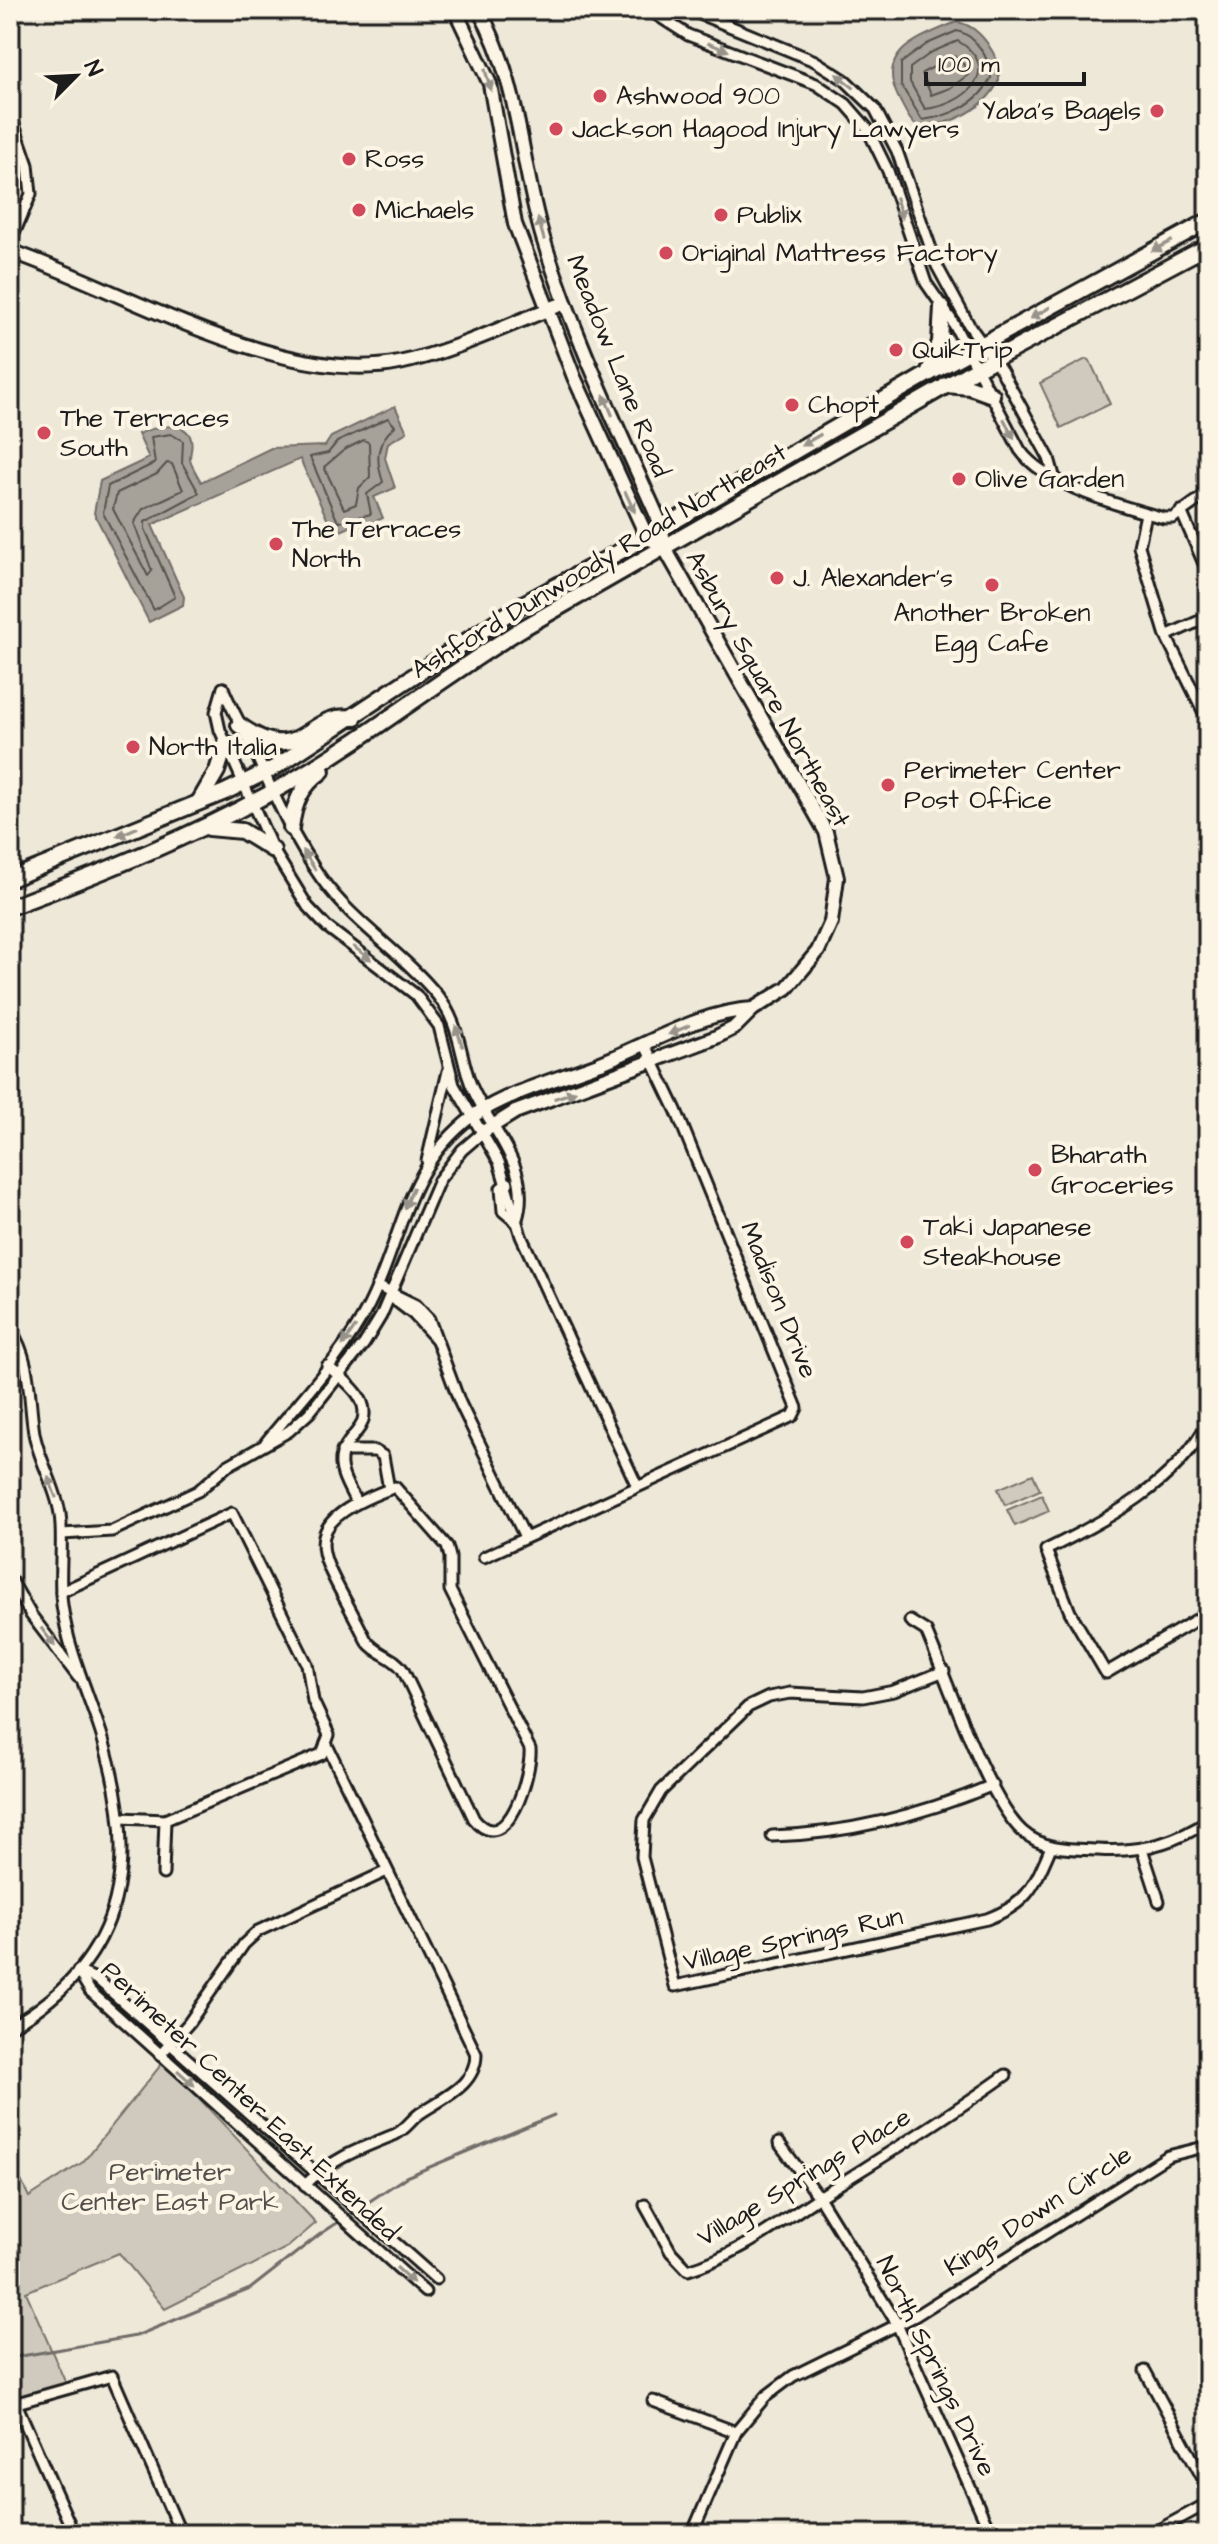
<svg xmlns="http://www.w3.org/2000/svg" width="1218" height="2544" font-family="'Architects Daughter',sans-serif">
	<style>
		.green { fill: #cfcabd; stroke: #76736c; stroke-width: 2 }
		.water { fill: #a7a299; stroke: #6f6c67; stroke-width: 2 }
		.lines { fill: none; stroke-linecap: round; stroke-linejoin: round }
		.shore { stroke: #54524e; stroke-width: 2 }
		.stream { stroke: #6f6c67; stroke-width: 3 }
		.minor-casing { stroke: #1c1c1c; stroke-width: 15 }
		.tertiary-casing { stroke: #1c1c1c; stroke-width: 18 }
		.secondary-casing { stroke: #1c1c1c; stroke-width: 20 }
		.minor { stroke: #fcf5e5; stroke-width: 9 }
		.tertiary { stroke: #fcf5e5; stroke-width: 12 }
		.secondary { stroke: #fcf5e5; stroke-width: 14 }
		.oneway { fill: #97938b }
		.poi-dot { fill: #d1495b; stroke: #fcf5e5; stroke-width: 3 }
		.labels { text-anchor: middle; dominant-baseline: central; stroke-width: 8; stroke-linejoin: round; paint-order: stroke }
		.poi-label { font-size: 26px; fill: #1c1c1c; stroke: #fcf5e5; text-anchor: start }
		.street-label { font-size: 26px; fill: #1c1c1c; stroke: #fcf5e5 }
		.park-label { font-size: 26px; fill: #52504c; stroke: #fcf5e5 }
	</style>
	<rect width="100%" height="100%" fill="#eee8d9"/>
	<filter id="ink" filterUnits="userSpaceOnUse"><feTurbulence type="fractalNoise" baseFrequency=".0125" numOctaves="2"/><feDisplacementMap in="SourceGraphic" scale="16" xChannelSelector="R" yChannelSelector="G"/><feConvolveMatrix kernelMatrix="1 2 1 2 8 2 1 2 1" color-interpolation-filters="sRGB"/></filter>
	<g filter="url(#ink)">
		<g class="green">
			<polygon points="1086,359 1090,361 1110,404 1061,428 1040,383"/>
			<polygon points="1033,1474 1040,1490 1005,1505 998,1489"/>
			<polygon points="1042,1495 1049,1511 1015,1526 1007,1510"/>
			<polygon points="164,2061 316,2223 288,2247 165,2309 119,2253 26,2292 67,2386 10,2401 10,2158 29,2197 83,2162"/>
		</g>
		<g class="water">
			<path d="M956 22C980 25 1001 56 999 80 985 111 953 122 922 129 910 124 905 110 899 99 874 51 920 38 956 22Z"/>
			<path d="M395 406 407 432 388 443 385 458 395 488 374 497 383 518 363 527 361 522 334 534 300 459 152 525 184 597 183 605 149 622 94 513 100 481 149 458 138 434C152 428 185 418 191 439 193 446 190 452 190 459 191 466 198 476 201 482L271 448 325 446 331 437Z"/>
		</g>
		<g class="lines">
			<g class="shore">
				<path d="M957 31C976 35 990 59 991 78 979 104 948 117 922 120L901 85V63L927 44Z"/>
				<path d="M958 41C1006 70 963 106 925 109L910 82V68L932 52Z"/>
				<polygon points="955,56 965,66 968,75 950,88 931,95 922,73"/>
				<path d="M388 418 395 426C376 443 375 458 383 482L367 494 371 514 338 522 310 457 328 453 337 442Z"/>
				<polygon points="171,434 183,441 182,463 199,493 145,522 145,529 175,597 154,610 103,513 108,486 155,463 151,437"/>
				<polygon points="364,440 369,443 370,477 359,488 356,504 344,509 324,467 344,450"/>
				<polygon points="167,463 172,464 183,490 143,509 134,523 152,571 148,576 113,509 117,493 157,474"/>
			</g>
			<polyline class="stream" points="10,2358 136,2336 250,2289 319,2235 406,2177 554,2115"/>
			<g class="minor-casing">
				<g id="minor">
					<path d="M649 10 688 35 816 84 846 104 867 128 888 171 926 283 951 319 1020 450C1044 485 1123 507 1164 518H1173L1208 493"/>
					<polyline points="690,10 815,61 845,80 875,109 897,151 937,266 969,325 1001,370 1049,458 1054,476"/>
					<polyline points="10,113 28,165 31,194 10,243"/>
					<polyline points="1181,511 1208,573"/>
					<polyline points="1146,514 1139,546 1166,636 1208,721"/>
					<polyline points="1166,636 1208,617"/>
					<polyline points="223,688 216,712 220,730 273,850 308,907 327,927 416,995 439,1026 454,1085 499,1162 521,1236 637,1486"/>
					<path d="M223 688C233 713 247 735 258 759 276 800 295 841 321 878 353 923 402 952 437 995 460 1023 459 1053 471 1085 489 1129 533 1167 517 1219"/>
					<polyline points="427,1161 448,1071"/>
					<polyline points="508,1183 501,1188 503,1211 516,1222"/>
					<polyline points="377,1286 416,1305 429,1319 460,1403 525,1537"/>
					<polyline points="392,1298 413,1314 436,1339"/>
					<path d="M10 1328C32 1362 28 1395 34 1433 39 1461 56 1486 60 1514 64 1544 58 1575 62 1605 68 1650 87 1690 101 1733 139 1855 131 1958 10 2027"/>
					<path d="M327 1366C345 1380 375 1401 360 1427 354 1436 345 1444 342 1454 337 1470 349 1488 356 1502"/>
					<path d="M1208 1422C1176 1484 1107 1520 1046 1550L1070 1612 1106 1673 1208 1613"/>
					<path d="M266 1442C301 1399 343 1356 369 1305 404 1235 404 1168 473 1116"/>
					<polyline points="342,1451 375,1451 383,1456 389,1489"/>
					<path d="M395 1487 447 1546 450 1557V1590L530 1749C532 1771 508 1861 474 1819L403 1670C393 1655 376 1655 366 1640 325 1554 283 1528 395 1487Z"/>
					<polyline points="62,1534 112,1531 198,1491 227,1466 289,1431 309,1413 364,1344 381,1316 439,1180 462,1150 483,1132"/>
					<polyline points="484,1557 793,1416 797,1408 676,1110 645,1045"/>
					<polyline points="10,1578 31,1615 78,1677"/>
					<polyline points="61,1592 232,1513 307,1664 313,1701 329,1735 322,1754 165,1820 121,1818"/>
					<path d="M910 1621 926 1631C947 1679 987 1799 1022 1831 1043 1850 1071 1849 1098 1850 1139 1853 1174 1844 1208 1821"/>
					<path d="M944 1671 894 1691 863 1697 790 1693 769 1697 748 1707 661 1791 644 1820 642 1857 675 1986 987 1919C1028 1904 1034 1886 1051 1847"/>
					<path d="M772 1836C847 1834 924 1814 993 1785"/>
					<polyline points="1142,1849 1159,1901"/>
					<polyline points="163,1874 165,1820"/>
					<polyline points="78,1971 98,1980 436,2279"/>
					<polyline points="78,1971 90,1991 425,2292"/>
					<polyline points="160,2055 188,2024 244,1944 258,1931 387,1871"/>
					<polyline points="779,2143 819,2197 896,2322 991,2534"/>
					<path d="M305 2185C332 2158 362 2148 396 2134 406 2129 411 2120 419 2114 442 2098 476 2086 476 2054L326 1743"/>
					<path d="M645 2205 671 2252 688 2270C739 2255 783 2220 827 2192 887 2154 948 2117 1006 2075"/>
					<polyline points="1145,2371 1208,2488"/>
					<polyline points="653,2401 736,2432"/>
					<polyline points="16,2403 74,2534"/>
					<polyline points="10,2405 112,2376 181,2534"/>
					<polyline points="692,2534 736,2432 765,2397 793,2376 915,2316 1168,2156 1208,2146"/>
					<polyline points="1151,2534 1208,2503"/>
				</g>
			</g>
			<g class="tertiary-casing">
				<g id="tertiary">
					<polyline points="455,10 490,84 515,224 574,377 647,537 654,541"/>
					<path d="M479 10C521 85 519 158 543 238 574 338 620 432 662 527L664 547 826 832 837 878 831 922 818 951 787 988 753 1009 734 1028 714 1038 515 1112 483 1132"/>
					<path d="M10 251C122 289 281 387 399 363 456 351 511 323 565 303"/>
					<path d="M473 1116C512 1091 555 1080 598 1064 648 1045 699 1012 753 1009"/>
				</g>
			</g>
			<g class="secondary-casing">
				<g id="secondary">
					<polyline points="928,374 940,342 942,307"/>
					<polyline points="946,385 970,387 992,395"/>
					<path d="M239 725C303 771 306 710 354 718"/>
					<polyline points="199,802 217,771 226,743"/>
					<polyline points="209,828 242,831 273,850"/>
					<path d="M291 828C294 803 301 786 322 771"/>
					<polyline points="10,879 225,792 274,768 521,605 647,537 928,374 1208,221"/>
					<path d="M10 907C104 872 196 835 283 786 367 738 441 678 523 628L965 375 1208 246"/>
				</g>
			</g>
			<use href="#minor" class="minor"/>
			<use href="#tertiary" class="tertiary"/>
			<use href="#secondary" class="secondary"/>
		</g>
		<defs><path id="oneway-solid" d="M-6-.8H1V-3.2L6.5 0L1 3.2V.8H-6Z" transform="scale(2)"/></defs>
		<g class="oneway">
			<use href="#oneway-solid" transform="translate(718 47) rotate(21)"/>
			<use href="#oneway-solid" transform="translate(488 80) rotate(74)"/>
			<use href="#oneway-solid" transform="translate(845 81) rotate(-142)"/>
			<use href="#oneway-solid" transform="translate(899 208) rotate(73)"/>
			<use href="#oneway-solid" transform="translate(541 229) rotate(-106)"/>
			<use href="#oneway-solid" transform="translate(1162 246) rotate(152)"/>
			<use href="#oneway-solid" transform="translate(1040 313) rotate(150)"/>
			<use href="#oneway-solid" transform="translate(608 405) rotate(-113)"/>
			<use href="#oneway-solid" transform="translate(1009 429) rotate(63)"/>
			<use href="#oneway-solid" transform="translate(811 440) rotate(150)"/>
			<use href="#oneway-solid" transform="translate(630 502) rotate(65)"/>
			<use href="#oneway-solid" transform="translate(127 832) rotate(157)"/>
			<use href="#oneway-solid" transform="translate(309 860) rotate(-122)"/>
			<use href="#oneway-solid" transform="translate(362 953) rotate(37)"/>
			<use href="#oneway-solid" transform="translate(679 1030) rotate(157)"/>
			<use href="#oneway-solid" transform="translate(459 1036) rotate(-108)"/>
			<use href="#oneway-solid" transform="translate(565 1095) rotate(-18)"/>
			<use href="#oneway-solid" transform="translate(409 1198) rotate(113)"/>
			<use href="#oneway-solid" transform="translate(349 1336) rotate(125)"/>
			<use href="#oneway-solid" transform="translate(52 1487) rotate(-111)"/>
			<use href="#oneway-solid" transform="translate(48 1637) rotate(53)"/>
			<use href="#oneway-solid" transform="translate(186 2078) rotate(42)"/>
			<use href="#oneway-solid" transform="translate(405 2275) rotate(42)"/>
		</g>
	</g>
	<g class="poi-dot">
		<circle cx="600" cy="96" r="8"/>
		<circle cx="1157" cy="111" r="8"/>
		<circle cx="556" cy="129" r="8"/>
		<circle cx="349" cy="159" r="8"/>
		<circle cx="359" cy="210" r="8"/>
		<circle cx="721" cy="215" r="8"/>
		<circle cx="666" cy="253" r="8"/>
		<circle cx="896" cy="350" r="8"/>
		<circle cx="792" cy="405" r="8"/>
		<circle cx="44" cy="433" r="8"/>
		<circle cx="959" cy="479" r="8"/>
		<circle cx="276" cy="544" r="8"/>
		<circle cx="777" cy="578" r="8"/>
		<circle cx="992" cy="585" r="8"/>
		<circle cx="133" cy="747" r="8"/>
		<circle cx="888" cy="785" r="8"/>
		<circle cx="1035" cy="1170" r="8"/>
		<circle cx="907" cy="1242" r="8"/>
	</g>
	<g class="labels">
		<g class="poi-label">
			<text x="616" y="96">Ashwood 900</text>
			<text x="1141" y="111" text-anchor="end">Yaba's Bagels</text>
			<text x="572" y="129">Jackson Hagood Injury Lawyers</text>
			<text x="365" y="159">Ross</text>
			<text x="375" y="210">Michaels</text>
			<text x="737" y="215">Publix</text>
			<text x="682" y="253">Original Mattress Factory</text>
			<text x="912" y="350">QuikTrip</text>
			<text x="808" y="405">Chopt</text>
			<text x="60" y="418">The Terraces<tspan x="60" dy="30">South</tspan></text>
			<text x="975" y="479">Olive Garden</text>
			<text x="292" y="529">The Terraces<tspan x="292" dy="30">North</tspan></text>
			<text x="793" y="578">J. Alexander's</text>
			<text x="992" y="613" text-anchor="middle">Another Broken<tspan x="992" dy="30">Egg Cafe</tspan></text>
			<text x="149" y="747">North Italia</text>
			<text x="904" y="770">Perimeter Center<tspan x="904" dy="30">Post Office</tspan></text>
			<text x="1051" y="1155">Bharath<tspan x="1051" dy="30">Groceries</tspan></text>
			<text x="923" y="1227">Taki Japanese<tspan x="923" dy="30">Steakhouse</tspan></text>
		</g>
		<g class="street-label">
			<text transform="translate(618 366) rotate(68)">Meadow Lane Road</text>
			<text transform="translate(599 561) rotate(-31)">Ashford Dunwoody Road Northeast</text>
			<text transform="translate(768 689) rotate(61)">Asbury Square Northeast</text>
			<text transform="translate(779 1300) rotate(68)">Madison Drive</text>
			<text transform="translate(793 1939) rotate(-12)">Village Springs Run</text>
			<text transform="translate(250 2101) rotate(43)">Perimeter Center East Extended</text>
			<text transform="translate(804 2177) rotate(-31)">Village Springs Place</text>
			<text transform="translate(1038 2211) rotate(-33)">Kings Down Circle</text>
			<text transform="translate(936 2366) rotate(64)">North Springs Drive</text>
		</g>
		<g class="park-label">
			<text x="170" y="2172">Perimeter<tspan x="170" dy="30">Center East Park</tspan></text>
		</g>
	</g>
	<rect width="1218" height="2544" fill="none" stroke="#fcf5e5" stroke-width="40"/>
	<rect x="20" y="20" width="1178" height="2504" fill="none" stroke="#1c1c1c" stroke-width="3" filter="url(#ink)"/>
	<g transform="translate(76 76) rotate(66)" stroke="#fcf5e5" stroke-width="6" paint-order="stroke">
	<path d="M0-6L14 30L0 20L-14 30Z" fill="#1c1c1c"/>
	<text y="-12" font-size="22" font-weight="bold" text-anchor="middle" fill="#1c1c1c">N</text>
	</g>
	<path d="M926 72v12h158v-12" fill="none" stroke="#1c1c1c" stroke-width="4"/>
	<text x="938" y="72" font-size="24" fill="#1c1c1c" stroke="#fcf5e5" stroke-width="6" paint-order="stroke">100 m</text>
</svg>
